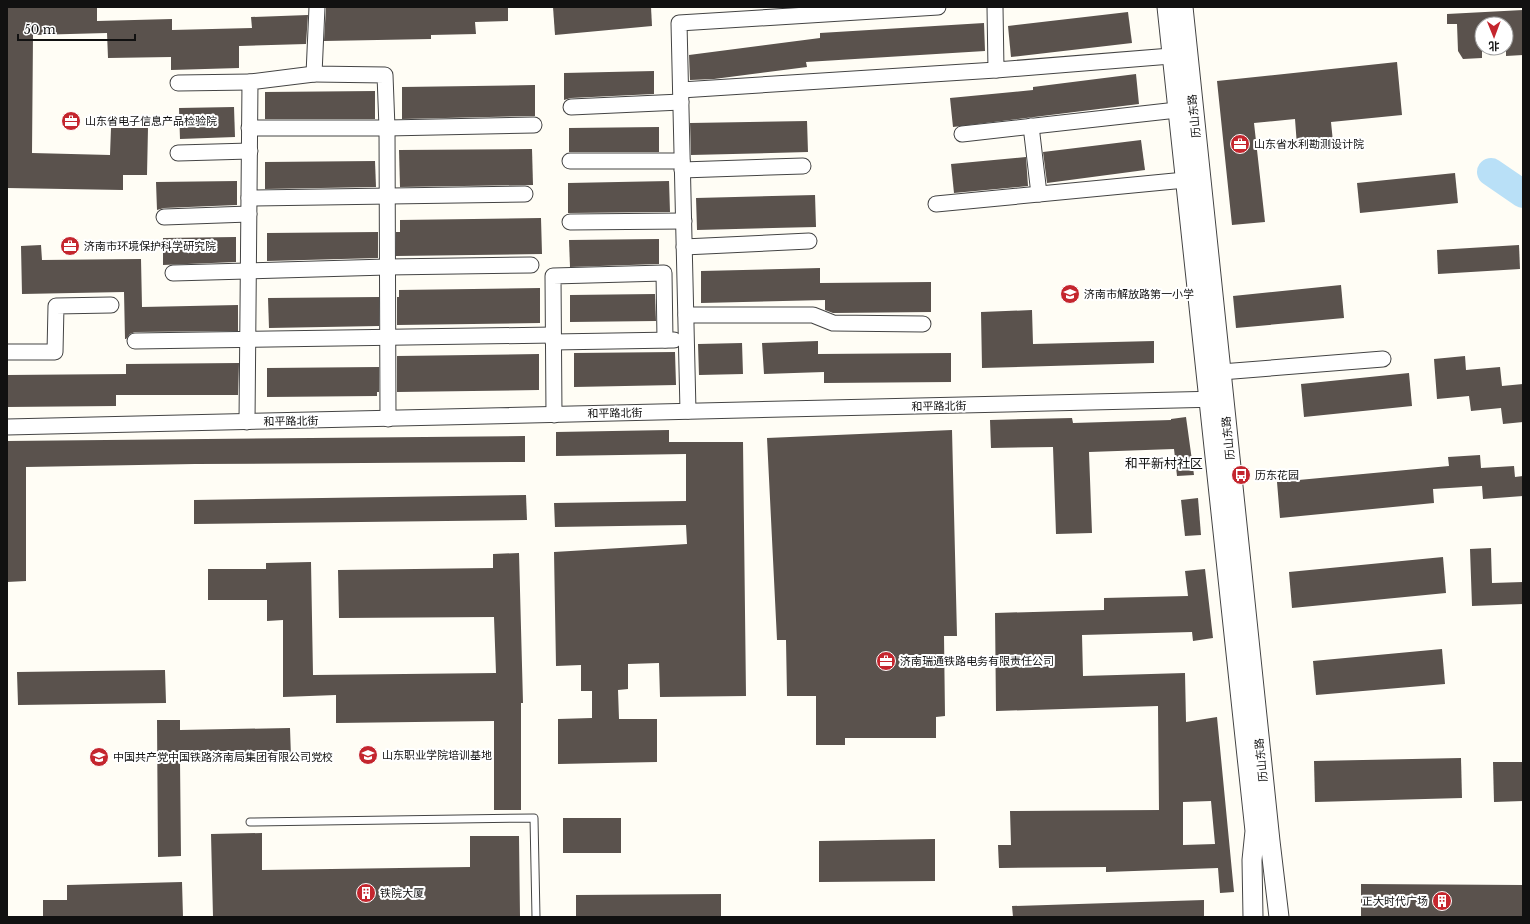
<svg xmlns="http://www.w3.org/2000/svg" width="1530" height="924" font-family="'Libre Baskerville','Noto Sans SC',serif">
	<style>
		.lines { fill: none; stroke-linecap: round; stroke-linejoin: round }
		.river { stroke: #b9e0f7; stroke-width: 28 }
		.building { fill: #5a524d; fill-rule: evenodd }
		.service-casing { stroke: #444; stroke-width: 9 }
		.minor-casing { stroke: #444; stroke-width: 17 }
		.tertiary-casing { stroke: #444; stroke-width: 21 }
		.service { stroke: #fff; stroke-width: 7 }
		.minor { stroke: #fff; stroke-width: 15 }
		.tertiary { stroke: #fff; stroke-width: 19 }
		.labels { text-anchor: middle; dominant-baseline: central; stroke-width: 4; stroke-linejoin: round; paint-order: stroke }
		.street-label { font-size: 11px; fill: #111; stroke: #fff }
		.poi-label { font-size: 11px; fill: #111; stroke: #fff; text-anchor: start }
		.quarter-label { font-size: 13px; fill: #111; stroke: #fff }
	</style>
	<rect width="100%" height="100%" fill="#fffdf5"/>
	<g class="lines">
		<polyline class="river" points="1491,172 1523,194"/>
	</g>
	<g class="building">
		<polygon points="7,7 97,7 97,21 172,19 172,30 252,28 251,17 308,15 306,44 239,46 239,68 171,70 171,57 108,58 107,33 33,35 32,153 110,155 111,128 148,128 147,175 123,175 123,190 7,188"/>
		<polygon points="326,7 508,7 508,21 475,22 476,34 431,35 431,39 324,41"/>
		<polygon points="553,7 651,7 652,26 555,35"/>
		<polygon points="1523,10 1523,55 1506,56 1506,24 1482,24 1482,58 1463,59 1458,51 1457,24 1447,24 1447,14"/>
		<polygon points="1128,12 1132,43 1011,57 1008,26"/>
		<polygon points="984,23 985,51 806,62 807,67 714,79 690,80 689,55 820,38 820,33"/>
		<polygon points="1397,62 1402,115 1331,122 1333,142 1297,146 1295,119 1254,123 1265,222 1232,225 1217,81"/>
		<polygon points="654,71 654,94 571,98 564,100 564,73"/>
		<polygon points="1136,74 1139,104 953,127 950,98 1033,90 1033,87"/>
		<polygon points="535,85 535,116 402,119 402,87"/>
		<polygon points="375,91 375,119 265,119 265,92"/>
		<polygon points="234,107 235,137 180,139 179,108"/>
		<polygon points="807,121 808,152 691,155 690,123"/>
		<polygon points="659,127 659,152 569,152 569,128"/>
		<polygon points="1141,140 1145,170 1047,183 1043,152"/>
		<polygon points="532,149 533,185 400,187 399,150"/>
		<polygon points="1026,157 1028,186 954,193 951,164"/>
		<polygon points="375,161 376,187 265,189 265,162"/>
		<polygon points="1455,173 1458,203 1360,213 1357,183"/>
		<polygon points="237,181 237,205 164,208 157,210 156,182"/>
		<polygon points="669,181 670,212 568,213 568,183"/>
		<polygon points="815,195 816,227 697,230 696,198"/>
		<polygon points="541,218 542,254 396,256 396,232 400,232 400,220"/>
		<polygon points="378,232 378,258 267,261 267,233"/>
		<polygon points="236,237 236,262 163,265 163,238"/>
		<polygon points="659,239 659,264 570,267 569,240"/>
		<polygon points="41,245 42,260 141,259 142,307 238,305 238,331 135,332 130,334 126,339 125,339 124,292 22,294 21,246"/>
		<polygon points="1519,245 1520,269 1438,274 1437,250"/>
		<polygon points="820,268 820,283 931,282 931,312 833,313 825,310 825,300 701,303 701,271"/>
		<polygon points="1341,285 1344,318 1236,328 1233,296"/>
		<polygon points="540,288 540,323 397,325 397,297 399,297 399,290"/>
		<polygon points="655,294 656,321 570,322 570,295"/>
		<polygon points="379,297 379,326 269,328 268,298"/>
		<polygon points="1032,310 1033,344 1154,341 1154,363 982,368 981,312"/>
		<polygon points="818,341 818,354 951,353 951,382 824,383 824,372 764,374 762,343"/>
		<polygon points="742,343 743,374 699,375 698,344"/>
		<polygon points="675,352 676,385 574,387 574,353"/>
		<polygon points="539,354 539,390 397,392 397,356"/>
		<polygon points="1465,356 1466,370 1500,367 1502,386 1523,384 1523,422 1503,424 1501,408 1471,411 1469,396 1437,399 1434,359"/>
		<polygon points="239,363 238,395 116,395 116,406 7,407 7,375 126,374 126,364"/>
		<polygon points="379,367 379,392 377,392 377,396 267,397 267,368"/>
		<polygon points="1409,373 1412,406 1304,417 1301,384"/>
		<polygon points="1186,417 1194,475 1177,476 1174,449 1089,452 1092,533 1056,534 1053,447 991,448 990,420 1072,418 1073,423 1171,420 1171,419"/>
		<polygon points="669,430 669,442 743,442 746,696 660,697 659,663 628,664 628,689 618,690 619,719 657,719 657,762 558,764 558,719 592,718 592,691 581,691 581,665 556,666 554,552 687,544 686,525 555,527 554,503 686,501 686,454 556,456 556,432"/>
		<polygon points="952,430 957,636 944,636 945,716 936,717 936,738 845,738 845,745 816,745 816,696 787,696 786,640 777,640 767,438"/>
		<polygon points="525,436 525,462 195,464 26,467 26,581 7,582 7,441"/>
		<polygon points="1480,455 1481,468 1514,466 1515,477 1523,476 1523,496 1483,499 1482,486 1433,489 1434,503 1280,518 1277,482 1449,466 1448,457"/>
		<polygon points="526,495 527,520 194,524 194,500"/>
		<polygon points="1198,498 1201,535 1185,536 1181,500"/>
		<polygon points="1491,548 1492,583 1523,582 1523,604 1472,606 1470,549"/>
		<polygon points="519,553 523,703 521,703 521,810 494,810 494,721 336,723 336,695 283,697 283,620 267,621 267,600 208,600 208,569 266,569 266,563 311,562 313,675 496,673 494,617 339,618 338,570 493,568 493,554"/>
		<polygon points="1443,557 1446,593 1292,608 1289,572"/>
		<path d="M1205 569 1213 638 1193 641 1192 632 1082 635 1083 676 1185 673 1186 722 1217 717 1234 892 1220 893 1218 868 1106 872V867L999 868 998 845H1011L1010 811 1159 810 1158 706 996 711 995 613 1104 610V598L1188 596 1185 571ZM1211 801 1215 844 1183 845V802Z"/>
		<polygon points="1442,649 1445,684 1316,695 1313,661"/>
		<polygon points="165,670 166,703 18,705 17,672"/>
		<polygon points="157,720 180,720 180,730 290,728 291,757 180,760 181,856 158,857"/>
		<polygon points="1461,758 1462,798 1315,802 1314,761"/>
		<polygon points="1493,762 1523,762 1523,801 1494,802"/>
		<rect x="563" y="818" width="58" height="35"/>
		<polygon points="262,833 262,870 470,867 470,836 519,836 520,917 213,917 211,834"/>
		<polygon points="935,839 935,881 819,882 819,841"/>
		<polygon points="182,882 183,917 43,917 43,900 67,900 67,885"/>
		<polygon points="1361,884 1523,885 1523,917 1361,917"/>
		<polygon points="721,894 721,917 576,917 576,895"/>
		<polygon points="1204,900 1204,917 1013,917 1012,906"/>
	</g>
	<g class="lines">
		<g class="service-casing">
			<polyline id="service" points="250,822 534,818 536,917"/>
		</g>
		<g class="minor-casing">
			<g id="minor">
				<polyline points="317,7 314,74 385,75 387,128 388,419"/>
				<polyline points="995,7 996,70 1171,56"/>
				<polyline points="178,83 250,82"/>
				<polyline points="681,90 996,70"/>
				<polyline points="571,107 681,102"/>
				<polyline points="1031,126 1039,194"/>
				<polyline points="249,128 387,128 534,125"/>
				<polyline points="962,134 1177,110"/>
				<polyline points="178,153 250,151"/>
				<polyline points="570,161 682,161"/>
				<polyline points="682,170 803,166"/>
				<polyline points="249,198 525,194"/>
				<polyline points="936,204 1185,180"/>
				<polyline points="164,217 249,214"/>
				<polyline points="570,222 684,221"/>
				<polyline points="684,247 809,241"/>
				<polyline points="173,273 387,267 531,265"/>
				<polyline points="686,315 813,315 833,323 923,324"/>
				<polyline points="135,341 553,335"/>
				<polyline points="553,342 674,340"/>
				<polyline points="7,352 55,352 56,306 111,305"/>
				<polyline points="1221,372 1383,359"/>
				<polyline points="688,411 679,23 938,7"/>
				<polyline points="554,415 553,276 664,273 665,340"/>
				<polyline points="247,422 250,82 314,74"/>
				<polyline points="7,427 1220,399"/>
			</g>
		</g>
		<g class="tertiary-casing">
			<g id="tertiary">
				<polyline points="1167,7 1255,831 1252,860 1253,917"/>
				<polyline points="1183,7 1270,841 1279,917"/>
			</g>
		</g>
		<use href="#service" class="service"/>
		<use href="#minor" class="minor"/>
		<use href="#tertiary" class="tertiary"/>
	</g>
	<defs>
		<g id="office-disc" transform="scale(1)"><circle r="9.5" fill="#c4262e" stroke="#fff"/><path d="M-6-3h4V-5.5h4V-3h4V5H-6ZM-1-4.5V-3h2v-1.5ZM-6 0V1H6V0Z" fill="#fff"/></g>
		<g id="school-disc" transform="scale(1)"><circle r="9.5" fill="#c4262e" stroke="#fff"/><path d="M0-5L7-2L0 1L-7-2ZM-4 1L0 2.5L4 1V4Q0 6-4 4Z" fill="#fff"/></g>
		<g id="bus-disc" transform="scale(1)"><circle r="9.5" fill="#c4262e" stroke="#fff"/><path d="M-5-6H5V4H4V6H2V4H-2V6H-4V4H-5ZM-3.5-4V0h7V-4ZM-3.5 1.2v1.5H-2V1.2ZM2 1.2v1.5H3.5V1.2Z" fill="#fff"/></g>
		<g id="university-disc" transform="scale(1)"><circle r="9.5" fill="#c4262e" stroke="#fff"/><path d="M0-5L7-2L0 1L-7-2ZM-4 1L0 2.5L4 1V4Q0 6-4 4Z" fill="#fff"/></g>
		<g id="building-disc" transform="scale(1)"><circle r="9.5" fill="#c4262e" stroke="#fff"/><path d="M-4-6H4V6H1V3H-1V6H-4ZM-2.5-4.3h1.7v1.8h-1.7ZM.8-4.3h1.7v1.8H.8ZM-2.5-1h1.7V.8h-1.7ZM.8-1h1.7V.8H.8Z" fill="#fff"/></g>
	</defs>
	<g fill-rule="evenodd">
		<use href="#office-disc" x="71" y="121"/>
		<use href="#office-disc" x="1240" y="144"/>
		<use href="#office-disc" x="70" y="246"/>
		<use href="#school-disc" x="1070" y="294"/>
		<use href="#bus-disc" x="1241" y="475"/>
		<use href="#office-disc" x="886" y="661"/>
		<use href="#university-disc" x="368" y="755"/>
		<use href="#school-disc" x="99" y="757"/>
		<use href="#building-disc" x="366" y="893"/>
		<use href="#building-disc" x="1442" y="901"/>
	</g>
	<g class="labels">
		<g class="street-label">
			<text transform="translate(1194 116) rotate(-96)">历山东路</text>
			<text transform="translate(939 406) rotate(-1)">和平路北街</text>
			<text transform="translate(615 413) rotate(-1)">和平路北街</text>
			<text transform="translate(291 421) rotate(-1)">和平路北街</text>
			<text transform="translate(1228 438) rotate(-96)">历山东路</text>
			<text transform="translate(1261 760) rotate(-96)">历山东路</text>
		</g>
		<g class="poi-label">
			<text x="85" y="121">山东省电子信息产品检验院</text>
			<text x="1254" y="144">山东省水利勘测设计院</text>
			<text x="84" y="246">济南市环境保护科学研究院</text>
			<text x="1084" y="294">济南市解放路第一小学</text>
			<text x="1255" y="475">历东花园</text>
			<text x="900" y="661">济南瑞通铁路电务有限责任公司</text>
			<text x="382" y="755">山东职业学院培训基地</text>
			<text x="113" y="757">中国共产党中国铁路济南局集团有限公司党校</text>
			<text x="380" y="893">铁院大厦</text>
			<text x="1428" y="901" text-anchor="end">正大时代广场</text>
		</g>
		<g class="quarter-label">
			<text x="1164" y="463">和平新村社区</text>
		</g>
	</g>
	<rect width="1530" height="924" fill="none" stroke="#111111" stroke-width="16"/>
	<g transform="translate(1494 36) rotate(179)"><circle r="19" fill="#ffffff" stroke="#a0a0a0"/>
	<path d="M0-3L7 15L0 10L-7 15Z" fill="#c4262e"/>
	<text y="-6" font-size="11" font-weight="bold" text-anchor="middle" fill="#111111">北</text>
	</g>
	<path d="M18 34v6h117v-6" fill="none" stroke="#111111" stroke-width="2"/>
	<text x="24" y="34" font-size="12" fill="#111111" stroke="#ffffff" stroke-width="3" paint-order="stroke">50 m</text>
</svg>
